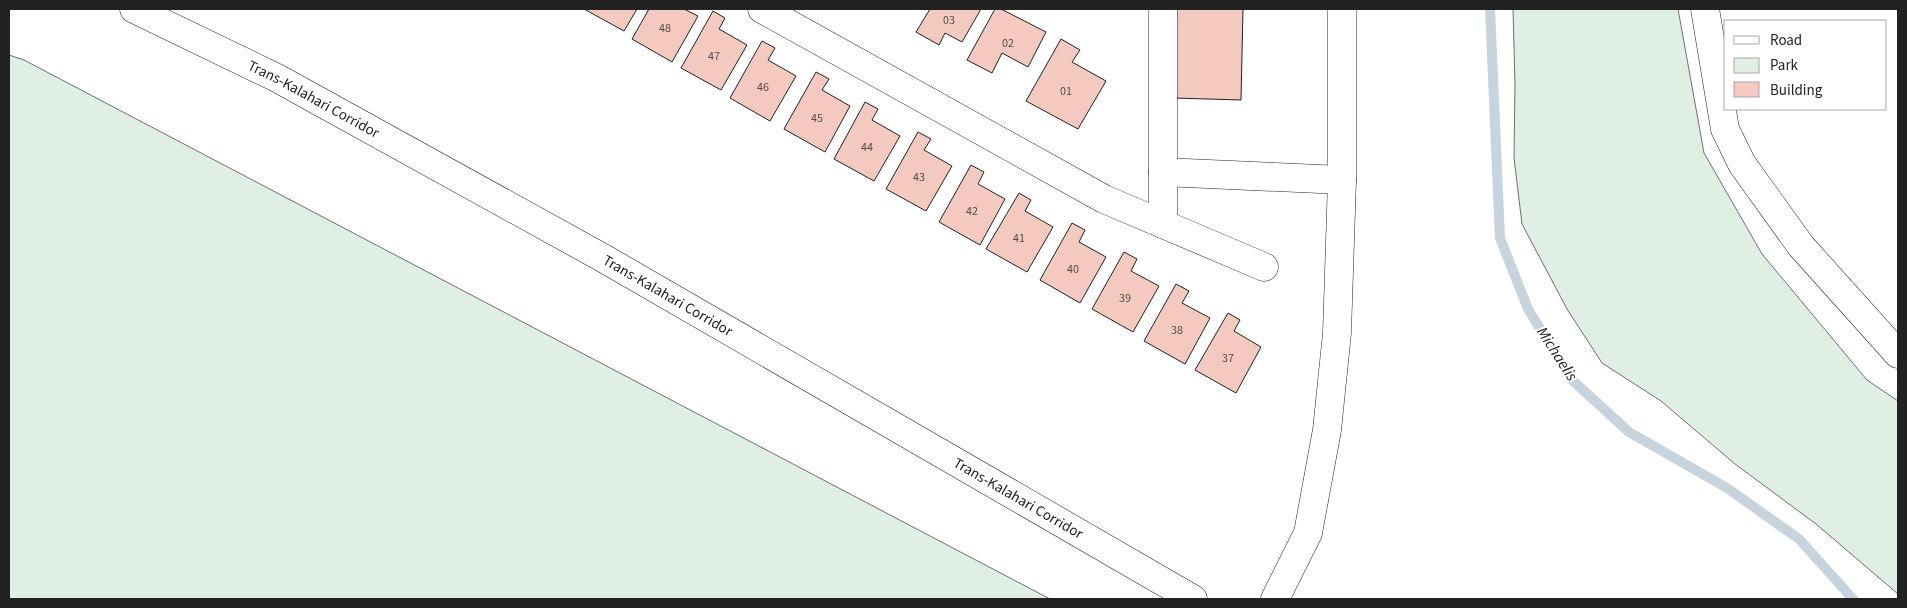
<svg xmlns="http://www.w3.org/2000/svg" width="1907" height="608" font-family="'Source Sans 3',sans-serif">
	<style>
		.green { fill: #e0efe3; stroke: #6f6f6f }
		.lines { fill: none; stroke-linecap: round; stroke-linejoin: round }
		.stream { stroke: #c7d3dd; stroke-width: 10 }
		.building { fill: #f3c9c0; stroke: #222 }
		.minor-casing { stroke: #222; stroke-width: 29 }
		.highway-casing { stroke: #222; stroke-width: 29 }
		.minor { stroke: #fff; stroke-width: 28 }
		.highway { stroke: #fff; stroke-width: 28 }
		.labels { text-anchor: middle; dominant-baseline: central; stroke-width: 4; stroke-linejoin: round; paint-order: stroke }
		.number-label { font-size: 12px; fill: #564c4a }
		.street-label { font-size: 15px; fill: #222; stroke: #fff }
		.water-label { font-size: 16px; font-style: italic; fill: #222; stroke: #fff }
	</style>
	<rect width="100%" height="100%" fill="#fff"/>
	<g class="green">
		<polygon points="1513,9 1678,9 1704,153 1762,254 1867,380 1898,401 1898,594 1816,524 1735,464 1661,401 1602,363 1567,309 1522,224 1514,158 1515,84"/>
		<polygon points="9,55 24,60 1050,599 9,599"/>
	</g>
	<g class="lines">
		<polyline class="stream" points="1490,9 1500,238 1528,309 1571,379 1629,432 1727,488 1799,539 1853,599"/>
	</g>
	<g class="building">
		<polygon points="584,9 637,9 624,31"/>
		<polygon points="649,9 684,9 698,16 672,62 632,39"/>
		<polygon points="930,9 981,9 962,42 945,33 939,45 916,32"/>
		<polygon points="995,9 1001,9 1046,32 1028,67 1002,53 992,73 967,60"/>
		<polygon points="1176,9 1243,9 1241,100 1174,98"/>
		<polygon points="713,11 725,18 719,29 747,45 721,90 681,68"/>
		<polygon points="1061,39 1080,50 1072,62 1106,81 1078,129 1026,101"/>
		<polygon points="762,41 775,48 768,60 796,76 770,121 730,98"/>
		<polygon points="816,72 829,79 822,90 850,106 825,152 784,129"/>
		<polygon points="865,102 878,109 872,120 900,136 874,181 834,159"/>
		<polygon points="918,132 931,139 924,150 952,166 926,211 886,189"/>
		<polygon points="971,165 984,172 978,184 1005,199 980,245 939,222"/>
		<polygon points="1019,193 1031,200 1025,211 1053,227 1027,272 986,249"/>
		<polygon points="1072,223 1085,230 1079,242 1106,257 1080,303 1040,280"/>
		<polygon points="1124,252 1137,259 1131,271 1159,286 1133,332 1092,309"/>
		<polygon points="1176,284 1189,291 1182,303 1210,318 1185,364 1144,341"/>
		<polygon points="1228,313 1240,320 1234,331 1261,347 1236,393 1195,370"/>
	</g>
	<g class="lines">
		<g class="minor-casing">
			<g id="minor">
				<polyline points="762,9 1104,199 1264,267"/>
				<polyline points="1163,9 1163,224"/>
				<polyline points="1705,9 1725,129 1742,164 1801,246 1898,354"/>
				<polyline points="1163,172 1342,180"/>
				<polyline points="1275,599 1308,533 1327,430 1337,333 1342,180 1342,9"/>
			</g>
		</g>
		<g class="highway-casing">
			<g id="highway">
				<path id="s1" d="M134 9 277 78 603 258 1193 599"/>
			</g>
		</g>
		<use href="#minor" class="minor"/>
		<use href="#highway" class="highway"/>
	</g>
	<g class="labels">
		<g class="number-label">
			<text x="949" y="20">03</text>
			<text x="665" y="28">48</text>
			<text x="1008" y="43">02</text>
			<text x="714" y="56">47</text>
			<text x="763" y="87">46</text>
			<text x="1066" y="91">01</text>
			<text x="817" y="118">45</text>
			<text x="867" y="147">44</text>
			<text x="919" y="177">43</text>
			<text x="972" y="211">42</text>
			<text x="1019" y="238">41</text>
			<text x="1073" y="269">40</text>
			<text x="1125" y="298">39</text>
			<text x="1177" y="330">38</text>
			<text x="1228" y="358">37</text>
		</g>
		<g class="street-label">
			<text stroke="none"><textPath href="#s1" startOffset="201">Trans-Kalahari Corridor</textPath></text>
			<text stroke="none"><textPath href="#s1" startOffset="606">Trans-Kalahari Corridor</textPath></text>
			<text stroke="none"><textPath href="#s1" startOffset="1011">Trans-Kalahari Corridor</textPath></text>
		</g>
		<g class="water-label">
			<text transform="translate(1557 354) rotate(57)">Michaelis</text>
		</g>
	</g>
	<rect width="1907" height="608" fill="none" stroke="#222222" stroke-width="20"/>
	<rect x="1724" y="20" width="162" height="90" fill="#ffffff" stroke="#a7a7a7"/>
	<rect x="1734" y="36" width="25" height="8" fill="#ffffff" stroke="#a7a7a7"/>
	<text x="1770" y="45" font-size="15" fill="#222222">Road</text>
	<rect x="1734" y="58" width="25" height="15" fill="#e0efe3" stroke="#a7a7a7"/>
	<text x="1770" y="70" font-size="15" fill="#222222">Park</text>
	<rect x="1734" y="82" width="25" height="15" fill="#f3c9c0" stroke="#a7a7a7"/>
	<text x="1770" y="95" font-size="15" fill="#222222">Building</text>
</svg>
